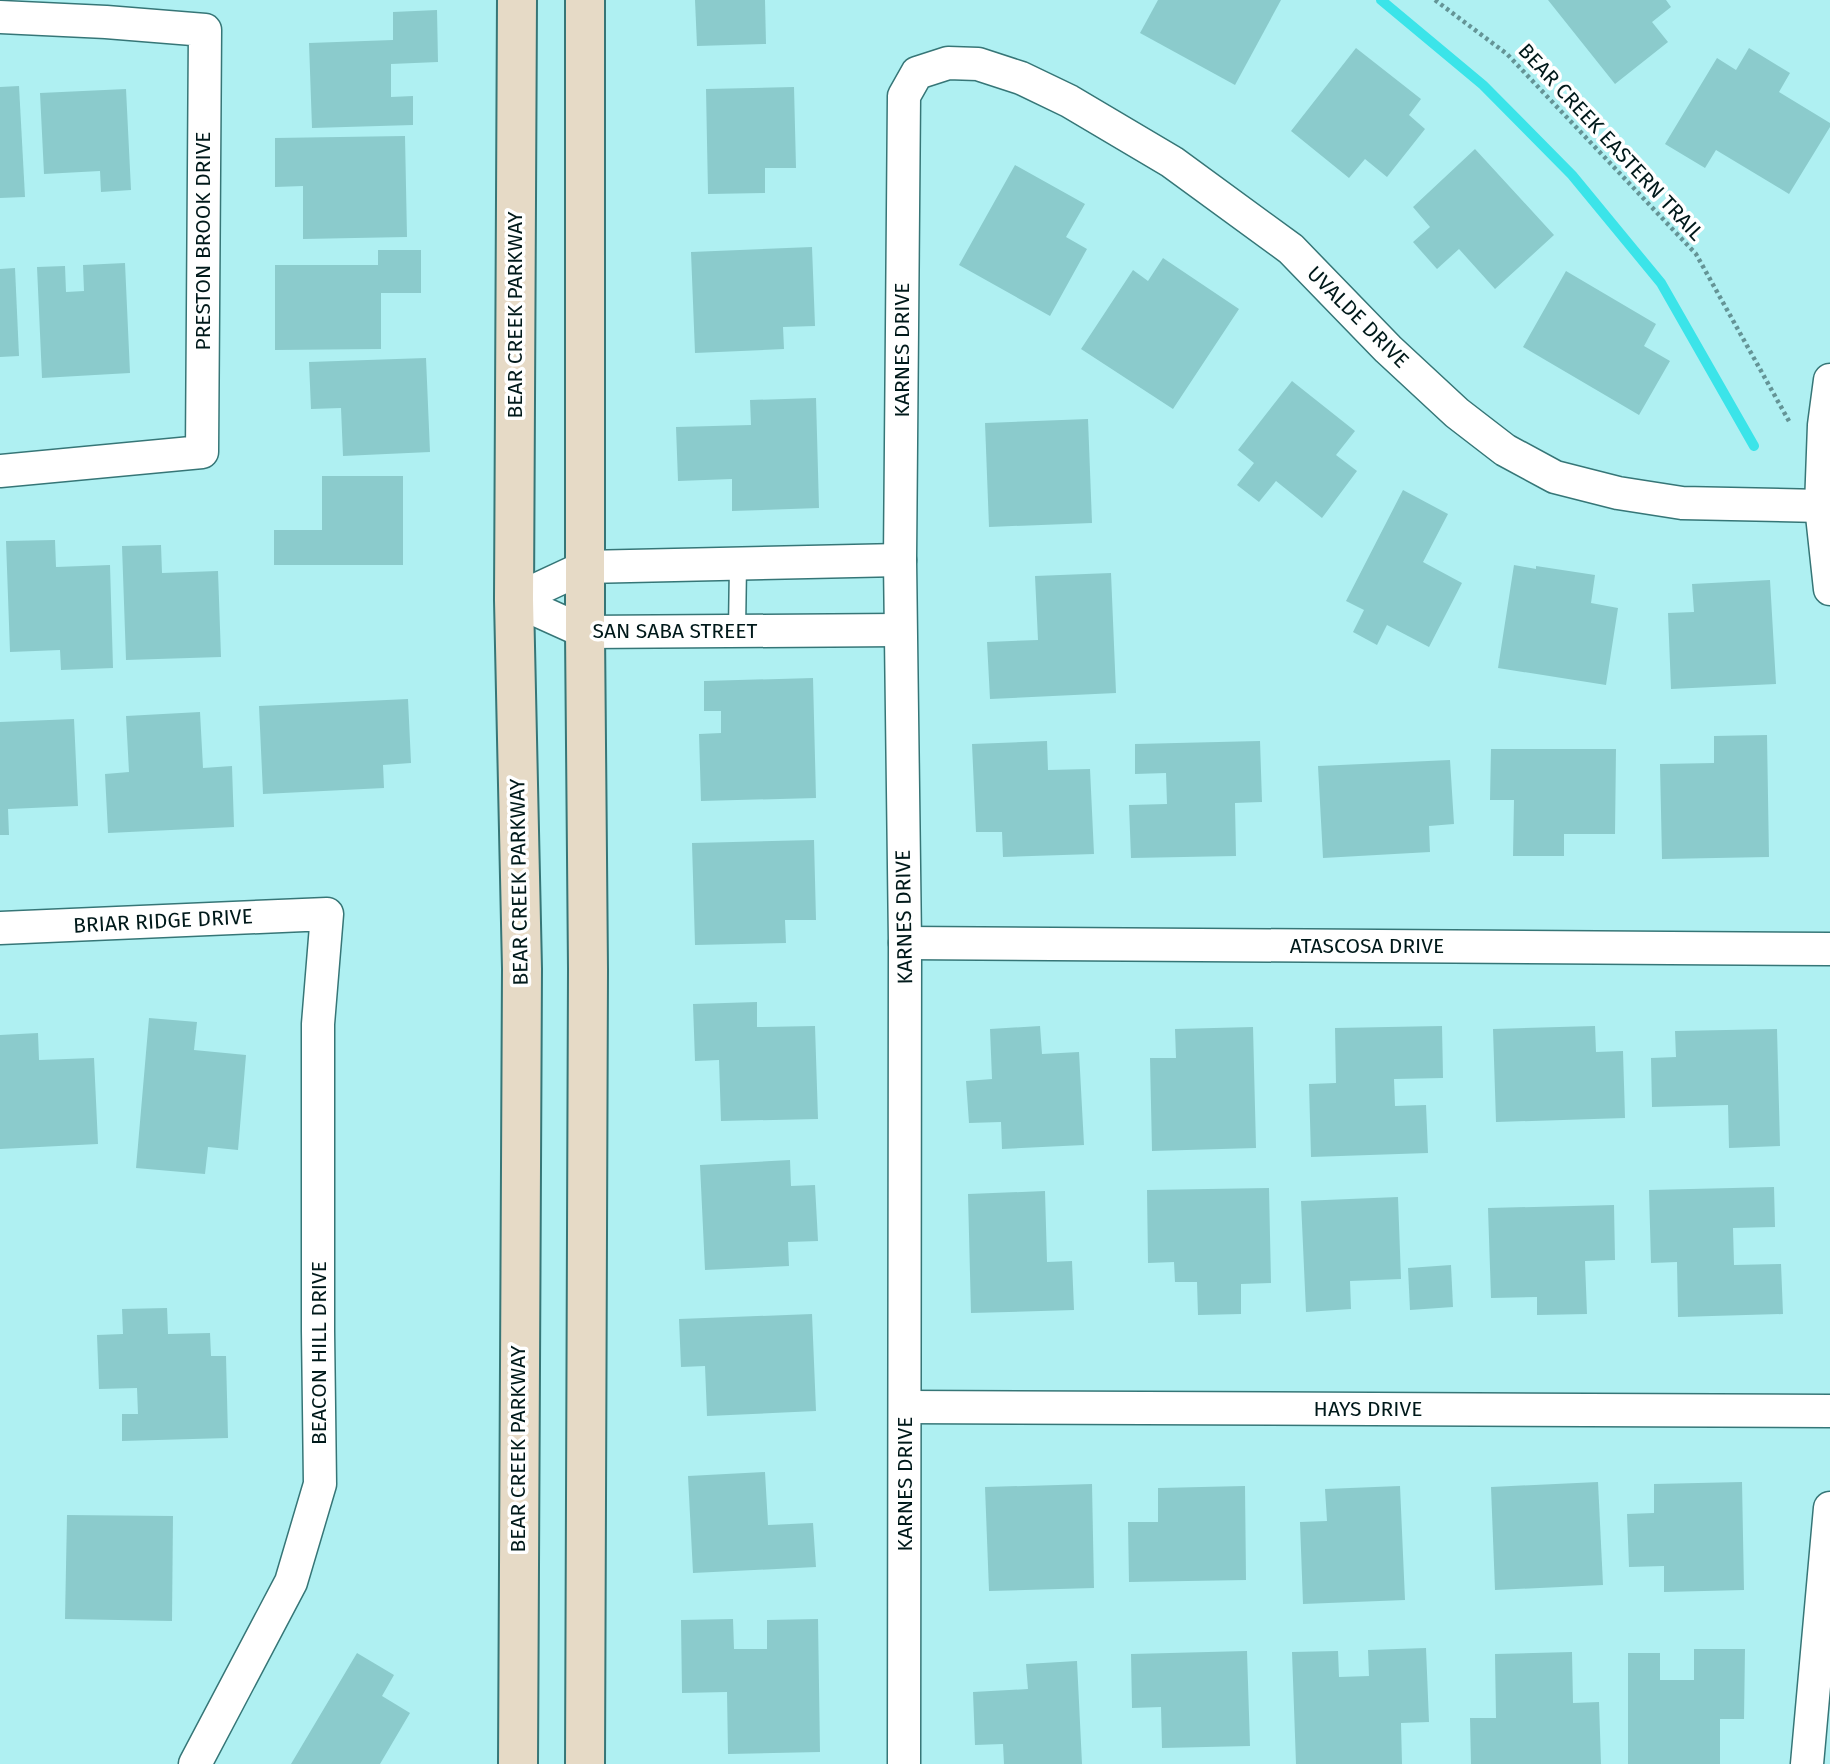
<svg xmlns="http://www.w3.org/2000/svg" width="1830" height="1764" font-family="'Fira Sans',sans-serif">
	<style>
		.lines { fill: none; stroke-linecap: round; stroke-linejoin: round }
		.stream { stroke: #3be4e9; stroke-width: 10 }
		.building { fill: #8bcbcc }
		.service-casing { stroke: #367677; stroke-width: 19 }
		.minor-casing { stroke: #367677; stroke-width: 35 }
		.secondary-casing { stroke: #367677; stroke-width: 42 }
		.path { stroke: #649496; stroke-width: 4.5; stroke-dasharray: 3.5 3.5; stroke-linecap: butt }
		.service { stroke: #fff; stroke-width: 16 }
		.minor { stroke: #fff; stroke-width: 32 }
		.secondary { stroke: #e6dac6; stroke-width: 38 }
		.labels { text-anchor: middle; dominant-baseline: central; stroke-width: 7; stroke-linejoin: round; paint-order: stroke }
		.street-label { font-size: 21px; fill: #00191a; stroke: #fff }
	</style>
	<rect width="100%" height="100%" fill="#aff0f2"/>
	<g class="lines">
		<polyline class="stream" points="1381,0 1483,85 1572,175 1661,283 1754,446"/>
	</g>
	<g class="building">
		<polygon points="695,0 765,0 766,44 697,46"/>
		<polygon points="1158,0 1281,0 1235,85 1140,33"/>
		<polygon points="1548,0 1666,0 1671,7 1652,22 1668,42 1615,84"/>
		<polygon points="437,10 438,62 391,64 391,97 413,96 413,125 312,128 309,43 393,40 393,12"/>
		<polygon points="1356,48 1421,99 1409,115 1425,129 1387,177 1365,159 1349,178 1291,131"/>
		<polygon points="1749,48 1790,73 1779,92 1830,123 1830,127 1789,194 1716,150 1705,168 1665,144 1717,58 1736,70"/>
		<polygon points="19,86 25,197 0,198 0,87"/>
		<polygon points="794,87 796,168 765,168 765,193 708,194 706,89"/>
		<polygon points="126,89 131,190 101,192 100,171 44,174 40,93"/>
		<polygon points="405,136 407,237 303,239 303,186 275,187 275,138"/>
		<polygon points="1475,149 1554,235 1495,289 1459,249 1437,269 1413,242 1430,227 1413,207"/>
		<polygon points="1015,165 1085,204 1066,237 1087,249 1050,316 959,265"/>
		<polygon points="812,247 815,326 783,327 784,349 695,353 691,252"/>
		<polygon points="378,250 421,250 421,293 381,293 381,349 275,350 275,265 378,265"/>
		<polygon points="1163,258 1239,309 1173,409 1081,349 1133,270 1148,281"/>
		<polygon points="125,263 130,373 42,378 37,267 65,266 66,292 84,291 83,265"/>
		<polygon points="15,268 19,356 0,357 0,269"/>
		<polygon points="1566,271 1656,324 1644,346 1670,361 1639,415 1523,347"/>
		<polygon points="426,358 430,452 343,456 341,408 311,409 309,362"/>
		<polygon points="1292,381 1355,431 1336,455 1357,471 1322,518 1276,481 1259,502 1237,485 1254,463 1238,450"/>
		<polygon points="816,398 819,508 732,511 732,479 678,481 676,427 751,425 750,400"/>
		<polygon points="1088,419 1092,523 989,527 985,423"/>
		<polygon points="322,476 403,476 403,565 274,565 274,530 322,530"/>
		<polygon points="1403,490 1448,514 1423,562 1462,583 1429,647 1387,625 1377,645 1353,632 1364,610 1346,601"/>
		<polygon points="55,540 56,567 110,565 113,668 61,670 60,650 10,652 6,541"/>
		<polygon points="161,545 162,573 218,571 221,657 126,660 122,546"/>
		<polygon points="1514,565 1536,569 1536,566 1595,575 1591,603 1618,608 1606,685 1498,668"/>
		<polygon points="1111,573 1116,693 990,699 987,642 1038,640 1035,576"/>
		<polygon points="1770,580 1776,684 1671,689 1668,613 1694,612 1692,584"/>
		<polygon points="813,678 816,798 701,801 699,734 721,733 721,711 704,711 704,681"/>
		<polygon points="408,699 411,763 383,765 384,788 263,794 259,706"/>
		<polygon points="200,712 203,768 232,766 234,827 108,833 105,774 129,772 126,716"/>
		<polygon points="74,719 78,806 8,809 9,835 0,835 0,722"/>
		<polygon points="1767,735 1769,857 1662,859 1660,764 1714,763 1714,736"/>
		<polygon points="1047,741 1048,770 1090,769 1094,854 1003,857 1002,832 976,832 972,744"/>
		<polygon points="1260,741 1262,802 1235,803 1236,856 1131,858 1129,805 1167,804 1166,773 1135,774 1135,744"/>
		<polygon points="1491,749 1616,749 1615,834 1564,834 1564,856 1513,856 1514,800 1490,800"/>
		<polygon points="1450,760 1454,824 1429,826 1430,852 1323,858 1318,766"/>
		<polygon points="814,840 816,920 785,920 786,943 695,945 692,843"/>
		<polygon points="757,1002 757,1027 815,1026 818,1119 721,1121 719,1060 695,1061 693,1004"/>
		<polygon points="149,1018 197,1022 194,1050 246,1055 238,1150 208,1147 205,1174 136,1168"/>
		<polygon points="1040,1026 1042,1054 1079,1052 1084,1145 1002,1149 1001,1122 969,1123 966,1081 992,1079 990,1029"/>
		<polygon points="1442,1026 1443,1078 1394,1079 1395,1106 1426,1105 1428,1153 1311,1157 1309,1084 1336,1083 1335,1028"/>
		<polygon points="1595,1026 1596,1052 1623,1051 1625,1118 1496,1122 1493,1029"/>
		<polygon points="1253,1027 1256,1148 1152,1151 1150,1058 1176,1058 1175,1029"/>
		<polygon points="1777,1029 1780,1146 1729,1148 1728,1105 1652,1107 1651,1058 1676,1057 1675,1031"/>
		<polygon points="38,1033 39,1060 94,1058 98,1144 0,1149 0,1035"/>
		<polygon points="790,1160 791,1186 815,1185 818,1241 788,1242 789,1266 705,1270 700,1165"/>
		<polygon points="1774,1187 1775,1227 1733,1228 1734,1265 1781,1264 1783,1314 1678,1317 1677,1262 1651,1263 1649,1190"/>
		<polygon points="1269,1188 1271,1283 1241,1284 1241,1314 1198,1315 1197,1282 1175,1282 1174,1262 1148,1263 1147,1190"/>
		<polygon points="1045,1191 1047,1262 1072,1261 1074,1310 971,1313 968,1194"/>
		<polygon points="1398,1197 1401,1279 1350,1281 1351,1309 1306,1312 1301,1201"/>
		<polygon points="1614,1205 1615,1260 1585,1261 1587,1314 1537,1315 1537,1297 1491,1298 1488,1208"/>
		<polygon points="1451,1265 1453,1307 1410,1310 1408,1268"/>
		<polygon points="167,1308 168,1334 210,1333 211,1356 226,1356 228,1438 122,1441 122,1414 138,1414 137,1388 99,1389 97,1335 123,1334 122,1309"/>
		<polygon points="812,1314 816,1411 707,1416 705,1366 681,1367 679,1319"/>
		<polygon points="765,1472 768,1525 813,1523 816,1567 693,1573 688,1476"/>
		<polygon points="1598,1482 1603,1585 1495,1590 1491,1487"/>
		<polygon points="1742,1482 1744,1590 1664,1592 1664,1566 1629,1567 1627,1514 1654,1513 1654,1484"/>
		<polygon points="1092,1484 1094,1588 989,1591 985,1487"/>
		<polygon points="1245,1486 1246,1580 1129,1582 1128,1522 1158,1522 1158,1488"/>
		<polygon points="1400,1486 1405,1600 1303,1604 1300,1522 1327,1521 1325,1489"/>
		<polygon points="67,1515 173,1516 172,1621 65,1619"/>
		<polygon points="733,1619 734,1649 767,1649 767,1620 818,1619 820,1752 728,1754 727,1692 682,1693 681,1620"/>
		<polygon points="1426,1648 1429,1722 1401,1723 1402,1764 1296,1764 1292,1652 1338,1651 1339,1677 1369,1676 1368,1650"/>
		<polygon points="1694,1649 1745,1649 1744,1719 1720,1719 1720,1764 1628,1764 1628,1653 1660,1653 1660,1680 1694,1680"/>
		<polygon points="1247,1651 1250,1746 1162,1748 1161,1707 1132,1708 1131,1654"/>
		<polygon points="1572,1652 1573,1703 1599,1702 1601,1764 1471,1764 1470,1718 1496,1718 1495,1654"/>
		<polygon points="357,1653 394,1675 382,1696 410,1713 380,1764 291,1764"/>
		<polygon points="1077,1661 1082,1764 1004,1764 1003,1744 975,1745 973,1692 1028,1689 1026,1664"/>
	</g>
	<g class="lines">
		<g class="service-casing">
			<polyline id="service" points="737,631 738,564"/>
		</g>
		<g class="minor-casing">
			<g id="minor">
				<polyline points="0,17 106,22 205,30 202,452 0,471"/>
				<polyline points="1830,380 1824,425 1821,506 1830,589"/>
				<polyline points="514,600 585,567 900,560"/>
				<polyline points="514,600 585,632 900,630"/>
				<polyline points="0,928 327,914 318,1024 318,1331 320,1484 291,1582 195,1764"/>
				<polyline points="905,943 1830,949"/>
				<polyline points="906,1407 1830,1411"/>
				<polyline points="904,1764 905,943 900,560 904,96 917,73 948,63 978,64 1021,78 1069,101 1172,162 1291,249 1388,349 1457,413 1505,450 1555,477 1618,493 1682,503 1821,506"/>
				<polyline points="1807,1764 1830,1508"/>
			</g>
		</g>
		<g class="secondary-casing">
			<g id="secondary">
				<polyline points="517,0 514,600 522,969 518,1764"/>
				<polyline points="585,1764 588,969 585,632 585,0"/>
			</g>
		</g>
		<polyline class="path" points="1435,0 1507,54 1696,254 1790,423"/>
		<use href="#service" class="service"/>
		<use href="#minor" class="minor"/>
		<use href="#secondary" class="secondary"/>
	</g>
	<g class="labels">
		<g class="street-label">
			<text transform="translate(1611 142) rotate(47)">BEAR CREEK EASTERN TRAIL</text>
			<text transform="translate(203 241) rotate(-90)">PRESTON BROOK DRIVE</text>
			<text transform="translate(515 315) rotate(-90)">BEAR CREEK PARKWAY</text>
			<text transform="translate(1358 317) rotate(45)">UVALDE DRIVE</text>
			<text transform="translate(902 350) rotate(-90)">KARNES DRIVE</text>
			<text x="675" y="631">SAN SABA STREET</text>
			<text transform="translate(519 882) rotate(-91)">BEAR CREEK PARKWAY</text>
			<text transform="translate(904 917) rotate(-91)">KARNES DRIVE</text>
			<text transform="translate(163 921) rotate(-3)">BRIAR RIDGE DRIVE</text>
			<text x="1367" y="946">ATASCOSA DRIVE</text>
			<text transform="translate(319 1353) rotate(-90)">BEACON HILL DRIVE</text>
			<text x="1368" y="1409">HAYS DRIVE</text>
			<text transform="translate(518 1449) rotate(-90)">BEAR CREEK PARKWAY</text>
			<text transform="translate(905 1484) rotate(-90)">KARNES DRIVE</text>
		</g>
	</g>
</svg>
